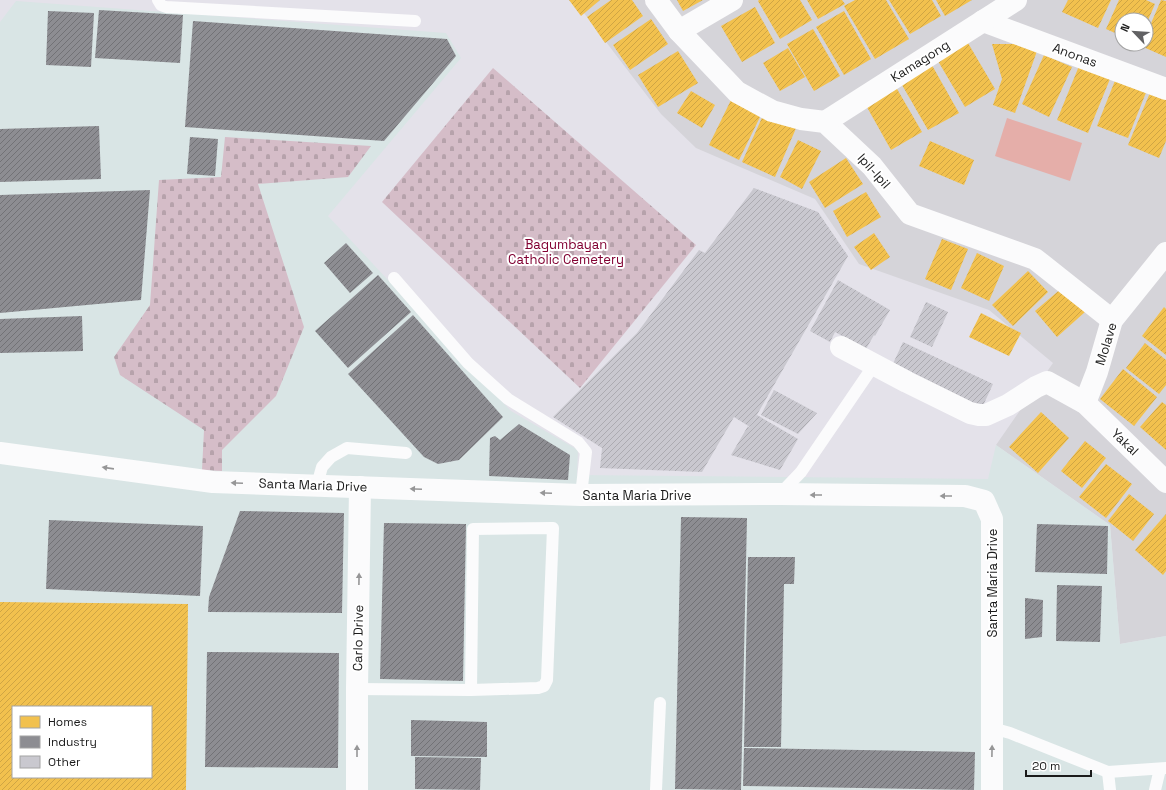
<svg xmlns="http://www.w3.org/2000/svg" width="1166" height="790" font-family="'Space Grotesk',sans-serif">
	<style>
		.residential { fill: #d5d4d9; fill-rule: evenodd }
		.industrial { fill: #d9e5e5; fill-rule: evenodd }
		.cemetery { fill: url(#cemetery-stones) }
		.pitch { fill: #e5aea9 }
		.homes { fill: url(#homes-hatch); fill-rule: evenodd }
		.industry { fill: url(#industry-hatch) }
		.building { fill: url(#building-hatch) }
		.lines { fill: none; stroke-linecap: round; stroke-linejoin: round }
		.lane { stroke: #fbfbfc; stroke-width: 12 }
		.street { stroke: #fbfbfc; stroke-width: 22 }
		.oneway { fill: #969697 }
		.labels { text-anchor: middle; dominant-baseline: central; stroke-width: 4; stroke-linejoin: round; paint-order: stroke }
		.street-label { font-size: 13px; fill: #1b1b1b; stroke: #fff }
		.park-label { font-size: 13px; fill: #810132; stroke: #fff }
	</style>
	<defs>
		<pattern id="cemetery-stones" width="16" height="16" patternUnits="userSpaceOnUse"><rect width="16" height="16" fill="#d5bdc8"/><path d="M2 7V4a2 2 0 0 1 4 0v3zM10 15v-3a2 2 0 0 1 4 0v3z" fill="#b6a2ab"/></pattern>
		<pattern id="homes-hatch" width="6" height="6" patternUnits="userSpaceOnUse"><rect width="6" height="6" fill="#f2c14e"/><path d="M-1 1l2-2M0 6l6-6M5 7l2-2" fill="none" stroke="#cfa544"/></pattern>
		<pattern id="industry-hatch" width="6" height="6" patternUnits="userSpaceOnUse"><rect width="6" height="6" fill="#8d8d92"/><path d="M-1 1l2-2M0 6l6-6M5 7l2-2" fill="none" stroke="#727276"/></pattern>
		<pattern id="building-hatch" width="6" height="6" patternUnits="userSpaceOnUse"><rect width="6" height="6" fill="#c9c8cf"/><path d="M-1 1l2-2M0 6l6-6M5 7l2-2" fill="none" stroke="#acabb1"/></pattern>
	</defs>
	<rect width="100%" height="100%" fill="#e4e2ea"/>
	<path class="residential" d="M574 0H1166V636L1120 644 1110 525 996 445 1053 363 989 310 859 264 815 199 696 148 661 114ZM1122 20H1146V44H1122Z"/>
	<path class="industrial" d="M16 1 446 33 461 58 328 216 511 411 578 450 577 475 988 479 996 445 1110 525 1120 644 1166 636V790H0V22ZM13 707H151V777H13Z"/>
	<g class="cemetery">
		<polygon points="493,68 696,245 580,388 382,202"/>
		<polygon points="225,137 371,146 348,177 258,184 304,327 276,396 222,450 222,471 202,470 204,430 120,375 114,357 150,305 159,180 221,177"/>
	</g>
	<polygon class="pitch" points="1007,118 1082,143 1070,181 995,156"/>
	<g class="homes">
		<polygon points="569,0 600,0 581,16"/>
		<polygon points="611,0 632,0 643,16 605,43 587,17"/>
		<polygon points="677,0 703,0 683,11"/>
		<polygon points="759,0 800,0 812,20 780,39 758,1"/>
		<polygon points="807,0 842,0 845,4 818,19"/>
		<polygon points="855,0 886,0 909,39 875,59 844,6"/>
		<polygon points="889,0 932,0 941,16 910,34"/>
		<polygon points="936,0 972,0 945,16"/>
		<polygon points="1068,0 1111,0 1098,28 1062,12"/>
		<polygon points="1119,0 1146,0 1155,4 1146,25 1146,20 1122,20 1122,36 1106,29"/>
		<polygon points="1161,0 1166,1 1166,57 1141,46 1142,44 1146,44 1146,35"/>
		<polygon points="755,7 775,43 742,62 721,26"/>
		<polygon points="844,11 871,59 844,75 816,27"/>
		<polygon points="651,19 668,44 630,70 613,45"/>
		<polygon points="813,29 840,76 814,91 787,44"/>
		<polygon points="968,43 995,89 965,107 938,61"/>
		<polygon points="992,44 1018,44 1037,51 1015,113 993,105 1002,79"/>
		<polygon points="788,48 805,77 780,91 763,63"/>
		<polygon points="678,51 698,83 658,107 638,75"/>
		<polygon points="1044,55 1072,67 1049,117 1022,104"/>
		<polygon points="929,60 959,113 928,130 898,78"/>
		<polygon points="1079,66 1110,79 1088,133 1057,120"/>
		<polygon points="1116,78 1147,90 1128,138 1097,126"/>
		<polygon points="893,82 922,132 891,150 863,100"/>
		<polygon points="1152,88 1166,94 1166,141 1159,158 1128,145"/>
		<polygon points="691,91 715,105 702,128 677,113"/>
		<polygon points="731,100 761,115 739,160 709,145"/>
		<polygon points="765,111 797,126 775,177 742,162"/>
		<polygon points="798,140 821,151 802,189 780,177"/>
		<polygon points="930,141 974,160 964,185 919,166"/>
		<polygon points="846,158 863,184 825,208 809,182"/>
		<polygon points="866,192 881,217 847,237 833,211"/>
		<polygon points="874,233 890,257 871,270 854,247"/>
		<polygon points="942,239 968,249 951,290 925,279"/>
		<polygon points="977,253 1004,266 989,301 961,288"/>
		<polygon points="1028,271 1048,292 1013,326 992,305"/>
		<polygon points="1063,287 1085,312 1057,337 1035,311"/>
		<polygon points="1164,307 1166,309 1166,355 1142,336"/>
		<polygon points="981,313 1021,333 1009,356 969,337"/>
		<polygon points="1145,343 1166,360 1166,385 1159,394 1126,368"/>
		<polygon points="1123,369 1157,397 1134,426 1100,399"/>
		<polygon points="1162,402 1166,405 1166,450 1140,427"/>
		<polygon points="1041,412 1069,438 1038,473 1009,447"/>
		<polygon points="1085,441 1106,458 1082,488 1061,471"/>
		<polygon points="1106,464 1132,484 1106,518 1079,497"/>
		<polygon points="1129,494 1154,514 1133,541 1108,521"/>
		<polygon points="1166,514 1166,571 1163,575 1135,550"/>
		<path d="M0 602 188 604 186 790H0ZM13 707H151V777H13Z"/>
	</g>
	<g class="industry">
		<polygon points="99,10 183,15 180,63 95,58"/>
		<polygon points="48,11 94,13 91,67 46,65"/>
		<polygon points="193,21 447,39 456,56 384,141 185,127"/>
		<polygon points="99,126 101,179 0,182 0,129"/>
		<polygon points="190,137 218,139 215,176 187,174"/>
		<polygon points="150,190 141,300 0,313 0,195"/>
		<polygon points="346,243 373,273 350,293 324,263"/>
		<polygon points="378,275 411,312 348,368 315,331"/>
		<polygon points="413,315 503,417 459,460 438,464 424,457 348,374"/>
		<polygon points="82,316 83,351 0,353 0,319"/>
		<polygon points="519,424 570,455 568,480 489,476 490,438 495,436 500,440"/>
		<polygon points="240,511 344,513 342,613 208,612 209,597"/>
		<polygon points="681,517 747,518 741,790 675,789"/>
		<polygon points="49,520 203,526 200,596 46,589"/>
		<polygon points="384,523 466,524 463,681 380,679"/>
		<polygon points="1037,524 1108,526 1107,574 1035,572"/>
		<polygon points="748,557 795,557 794,584 784,584 781,747 744,747"/>
		<polygon points="1057,585 1102,586 1100,642 1056,641"/>
		<polygon points="1025,598 1043,600 1042,637 1025,639"/>
		<polygon points="207,652 339,653 338,768 205,767"/>
		<polygon points="411,720 487,722 487,757 411,756"/>
		<polygon points="744,748 975,752 974,790 743,786"/>
		<polygon points="415,757 481,758 480,790 415,789"/>
	</g>
	<g class="building">
		<polygon points="754,188 818,212 848,256 750,427 734,417 702,472 600,468 602,448 553,417 637,333 699,250 705,253"/>
		<polygon points="838,280 890,310 875,336 874,335 866,349 835,332 830,342 810,331"/>
		<polygon points="926,302 948,312 932,347 910,337"/>
		<polygon points="903,342 993,384 981,410 891,368"/>
		<polygon points="774,390 817,413 798,434 761,415"/>
		<polygon points="757,415 798,439 780,470 731,455 748,426 749,428"/>
	</g>
	<g class="lines">
		<g class="lane">
			<polyline points="158,0 161,5 166,7 415,21"/>
			<polyline points="394,278 468,363 508,399 578,442 586,452 581,495"/>
			<polyline points="317,485 322,467 331,457 347,448 406,453"/>
			<polyline points="780,494 801,472 874,365"/>
			<polyline points="357,689 471,690 538,688 544,686 547,680 553,528 473,529 471,690"/>
			<polyline points="992,728 1010,733 1108,772 1166,768"/>
			<polyline points="1108,772 1110,790"/>
			<polyline points="656,790 660,703"/>
			<polyline points="1155,790 1160,769"/>
		</g>
		<g class="street">
			<polyline points="656,0 679,31 737,92 772,111 801,119 825,122 872,166 910,214 1035,259 1112,320"/>
			<polyline points="983,21 1166,89"/>
			<polyline points="679,31 732,0"/>
			<polyline points="825,122 1016,0"/>
			<polyline points="841,347 907,382 970,413 979,415 986,415 1008,405 1036,387 1047,382 1085,403 1166,482"/>
			<polyline points="1085,403 1097,372 1112,320 1166,253"/>
			<polyline points="0,453 213,482 581,495 780,494 965,496 984,501 992,519 992,790"/>
			<polyline points="357,790 357,689 360,487"/>
		</g>
	</g>
	<defs><path id="oneway-solid" d="M-6-.8H1V-3.2L6.5 0L1 3.2V.8H-6Z"/></defs>
	<g class="oneway">
		<use href="#oneway-solid" transform="translate(108 468) rotate(-172)"/>
		<use href="#oneway-solid" transform="translate(237 483) rotate(-178)"/>
		<use href="#oneway-solid" transform="translate(416 489) rotate(-178)"/>
		<use href="#oneway-solid" transform="translate(546 493) rotate(-178)"/>
		<use href="#oneway-solid" transform="translate(816 495) rotate(-180)"/>
		<use href="#oneway-solid" transform="translate(946 496) rotate(-180)"/>
		<use href="#oneway-solid" transform="translate(359 579) rotate(-89)"/>
		<use href="#oneway-solid" transform="translate(357 751) rotate(-90)"/>
		<use href="#oneway-solid" transform="translate(992 751) rotate(-89)"/>
	</g>
	<g class="labels">
		<g class="street-label">
			<text transform="translate(1075 55) rotate(20)">Anonas</text>
			<text transform="translate(920 61) rotate(-32)">Kamagong</text>
			<text transform="translate(874 171) rotate(48)">Ipil-Ipil</text>
			<text transform="translate(1106 344) rotate(-73)">Molave</text>
			<text transform="translate(1125 442) rotate(44)">Yakal</text>
			<text transform="translate(313 485) rotate(2)">Santa Maria Drive</text>
			<text x="637" y="495">Santa Maria Drive</text>
			<text transform="translate(992 583) rotate(-90)">Santa Maria Drive</text>
			<text transform="translate(358 638) rotate(-89)">Carlo Drive</text>
		</g>
		<g class="park-label">
			<text x="566" y="244">Bagumbayan<tspan x="566" dy="15">Catholic Cemetery</tspan></text>
		</g>
	</g>
	<rect x="12" y="706" width="140" height="72" fill="#ffffff" stroke="#a4a4a4"/>
	<rect x="20" y="716" width="20" height="12" fill="#f2c14e" stroke="#a4a4a4"/>
	<text x="48" y="726" font-size="12" fill="#1b1b1b">Homes</text>
	<rect x="20" y="736" width="20" height="12" fill="#8d8d92" stroke="#a4a4a4"/>
	<text x="48" y="746" font-size="12" fill="#1b1b1b">Industry</text>
	<rect x="20" y="756" width="20" height="12" fill="#c9c8cf" stroke="#a4a4a4"/>
	<text x="48" y="766" font-size="12" fill="#1b1b1b">Other</text>
	<g transform="translate(1134 32) rotate(295)"><circle r="19" fill="#ffffff" stroke="#a4a4a4"/>
	<path d="M0-3L7 15L0 10L-7 15Z" fill="#616163"/>
	<text y="-6" font-size="11" font-weight="bold" text-anchor="middle" fill="#1b1b1b">N</text>
	</g>
	<path d="M1026 770v6h65v-6" fill="none" stroke="#1b1b1b" stroke-width="2"/>
	<text x="1032" y="770" font-size="12" fill="#1b1b1b" stroke="#ffffff" stroke-width="3" paint-order="stroke">20 m</text>
</svg>
